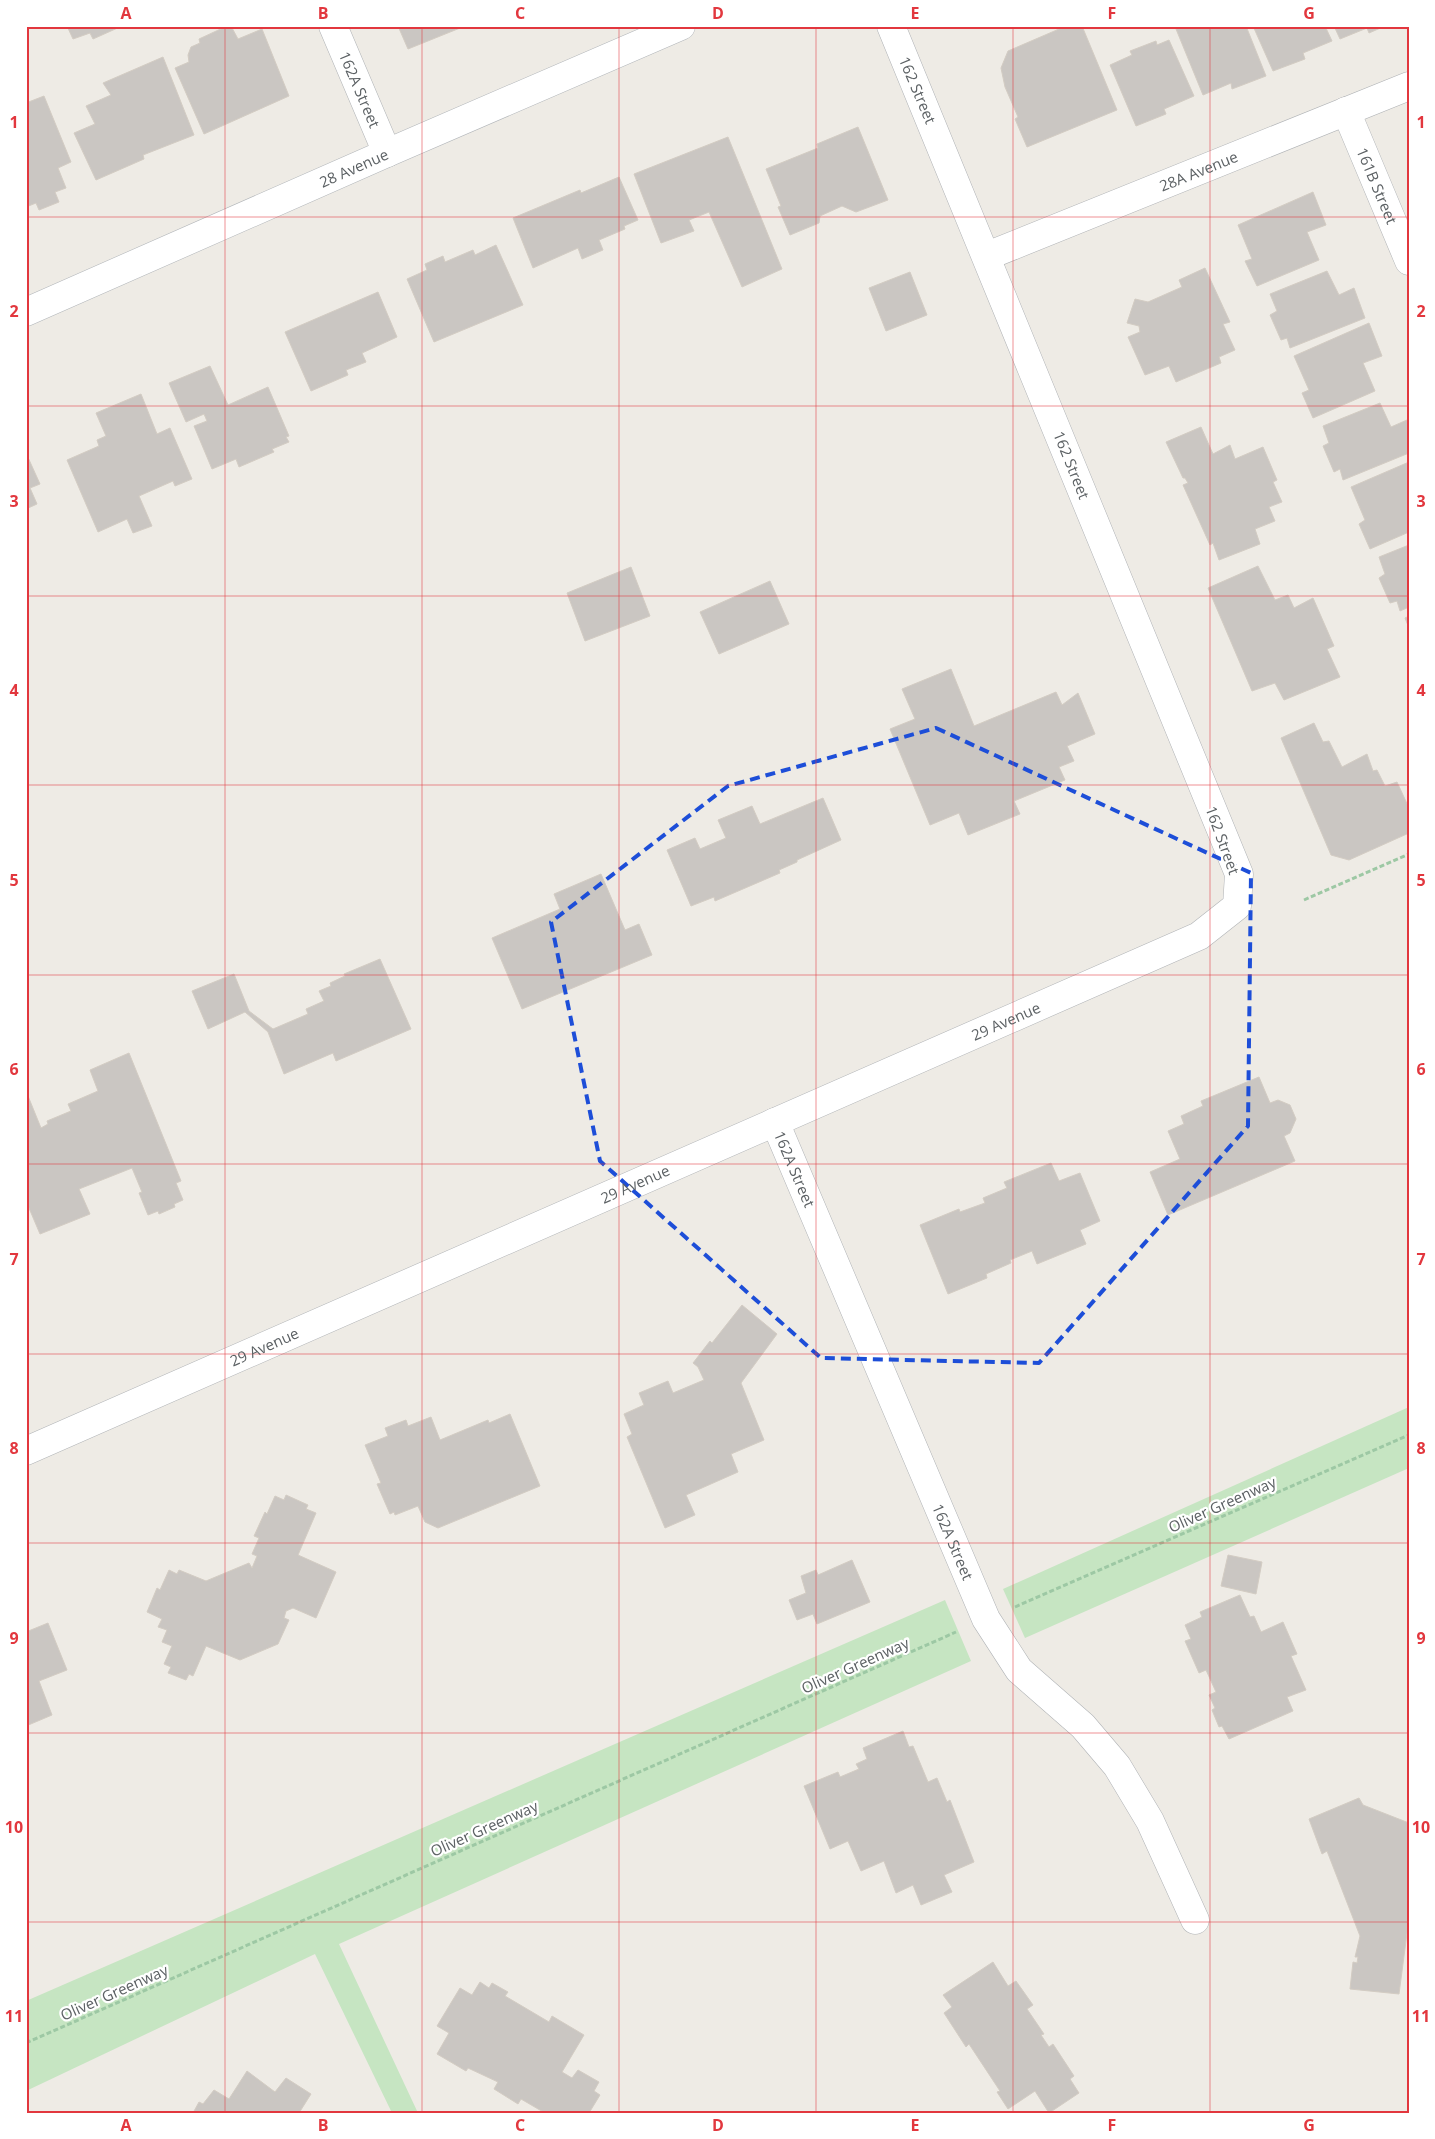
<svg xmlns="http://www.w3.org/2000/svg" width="1435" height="2139" font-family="'Open Sans',sans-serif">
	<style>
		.green { fill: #c6e5c2 }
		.building { fill: #cac6c2; stroke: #d3ccc3 }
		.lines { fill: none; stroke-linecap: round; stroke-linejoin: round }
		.street-casing { stroke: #b0b3b6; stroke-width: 29 }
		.secondary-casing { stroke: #b1b5b9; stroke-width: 29 }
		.path { stroke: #9dc8a4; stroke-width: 3; stroke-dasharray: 5 2.5; stroke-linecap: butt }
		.street { stroke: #fff; stroke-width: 28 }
		.secondary { stroke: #fff; stroke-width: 28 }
		.marked { fill: none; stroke: #1d4ed8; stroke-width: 4; stroke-dasharray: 10 6; stroke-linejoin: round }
		.grid { fill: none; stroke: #e2373e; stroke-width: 1; stroke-opacity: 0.55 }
		.labels { text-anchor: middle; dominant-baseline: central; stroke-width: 4.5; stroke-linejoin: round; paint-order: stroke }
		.street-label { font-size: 15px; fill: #5c6164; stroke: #fff }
		.neatline { fill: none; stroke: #e2373e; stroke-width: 2 }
		.grid-label { font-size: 16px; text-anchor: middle; font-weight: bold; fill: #e2373e }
	</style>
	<rect width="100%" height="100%" fill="#eeebe5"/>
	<g class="green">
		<polygon points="1409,1407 1409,1468 1025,1638 1003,1589"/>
		<polygon points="945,1600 971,1661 339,1944 418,2113 392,2113 315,1954 26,2091 26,2001"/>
	</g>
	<g class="building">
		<polygon points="67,26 122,26 93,39 90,33 73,39"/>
		<polygon points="227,26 231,26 238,39 262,29 289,96 204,134 175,68 189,62 188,55 191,47 200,43 199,39"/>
		<polygon points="398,26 465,26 408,49"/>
		<polygon points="1066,26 1082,26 1117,110 1027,147 1015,119 1018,117 1005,87 1001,68 1008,51"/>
		<polygon points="1184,26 1246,26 1266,76 1232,89 1231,83 1203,95 1176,29"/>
		<polygon points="1253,26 1325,26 1332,41 1303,53 1305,59 1273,71"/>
		<polygon points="1334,26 1385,26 1369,33 1367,28 1340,39"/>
		<polygon points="1169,40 1194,96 1164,109 1166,114 1136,126 1110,65 1132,55 1130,51 1156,41 1157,45"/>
		<polygon points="163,57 194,135 143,155 144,159 96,180 74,133 95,124 86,106 111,95 103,83"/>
		<polygon points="44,96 71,162 58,168 66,188 55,192 59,202 39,210 36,203 26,207 26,103"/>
		<polygon points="858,127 888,200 856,212 842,206 820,216 819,223 790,235 778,207 781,206 766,169 818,148 817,144"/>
		<polygon points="728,137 782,269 742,287 709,212 689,220 694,231 661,243 634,174"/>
		<polygon points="619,177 638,220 624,226 625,229 599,240 603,250 582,259 578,248 533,268 513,218 580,190 581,193"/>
		<polygon points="1313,192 1326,225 1307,232 1319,260 1257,286 1245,261 1252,259 1238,225"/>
		<polygon points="496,245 523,305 434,342 407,279 427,270 425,264 443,256 445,262 473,250 475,255"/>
		<polygon points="1205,268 1230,322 1223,324 1235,350 1219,357 1221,363 1176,382 1169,366 1145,375 1128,337 1140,332 1139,326 1127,323 1135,299 1148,302 1182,287 1179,280"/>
		<polygon points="1327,271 1339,295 1354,288 1365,318 1290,348 1287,338 1281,340 1270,315 1277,311 1270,294"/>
		<polygon points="910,272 927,315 886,331 869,288"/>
		<polygon points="378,292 397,337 362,353 366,362 346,370 348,375 311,391 285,332"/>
		<polygon points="1369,323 1382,356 1363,363 1375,391 1313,418 1302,393 1309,390 1294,356"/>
		<polygon points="210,366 228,405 268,387 289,436 286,437 289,442 272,449 274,452 239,467 236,459 212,469 194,426 207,421 204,414 186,422 169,383"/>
		<polygon points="141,394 157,434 170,428 192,479 175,486 173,481 139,496 152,526 133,533 127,519 98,532 67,460 99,446 97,440 106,436 96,413"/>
		<polygon points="1380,403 1391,427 1407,420 1409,426 1409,453 1343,480 1340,469 1334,472 1323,446 1329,443 1323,426"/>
		<polygon points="1201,427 1213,454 1230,445 1235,459 1263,447 1277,480 1273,482 1282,502 1269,507 1275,521 1255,529 1260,544 1219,560 1213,543 1210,545 1183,485 1188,483 1185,478 1183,478 1166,442"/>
		<polygon points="26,453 40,484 30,488 37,504 26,509"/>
		<polygon points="1409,462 1409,532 1370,549 1359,524 1365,520 1351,487"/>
		<polygon points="1409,545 1409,607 1400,611 1397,601 1390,603 1379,578 1385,574 1379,557"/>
		<polygon points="1258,566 1275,600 1288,595 1294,608 1313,598 1334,646 1327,649 1340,677 1284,700 1275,683 1252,691 1208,588"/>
		<polygon points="631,567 650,616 585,641 567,593"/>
		<polygon points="770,581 789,624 719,654 700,612"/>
		<polygon points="1409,616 1409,628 1405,618"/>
		<polygon points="951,669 974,726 1056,692 1062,705 1078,693 1095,734 1067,746 1074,761 1059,767 1065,780 1014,801 1020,814 968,835 959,813 930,825 890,729 915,719 902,689"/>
		<polygon points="1314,723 1323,742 1329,741 1342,767 1367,754 1373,771 1377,770 1385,786 1397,782 1409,808 1409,833 1349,860 1331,855 1281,738"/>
		<polygon points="823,798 841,840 797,860 797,862 779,870 780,873 715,901 714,897 691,906 667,850 695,838 700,849 726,838 718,820 752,806 760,824"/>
		<polygon points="601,874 625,930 639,924 652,955 522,1009 492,938 560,909 554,894"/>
		<polygon points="380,959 411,1029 336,1061 333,1053 284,1074 268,1032 245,1012 208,1029 192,991 234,974 249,1011 273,1029 308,1014 306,1009 324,1001 319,991 331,986 330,983 345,976 344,974"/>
		<polygon points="129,1053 181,1181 176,1183 183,1200 174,1204 175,1207 159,1214 158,1211 148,1215 139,1193 142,1192 132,1168 79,1189 90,1214 40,1234 26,1201 26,1091 41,1128 48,1124 47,1121 71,1111 68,1104 98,1091 90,1070"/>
		<polygon points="1259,1077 1270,1103 1278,1100 1290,1105 1296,1119 1290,1133 1284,1136 1295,1161 1168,1215 1150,1172 1180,1159 1168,1131 1184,1124 1181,1116 1203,1106 1201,1101"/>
		<polygon points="1051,1163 1059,1181 1080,1173 1100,1221 1080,1230 1086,1244 1037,1264 1032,1251 1010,1260 1011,1263 986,1274 987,1278 948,1294 920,1225 959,1209 960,1212 985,1203 983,1198 1007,1188 1004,1182"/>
		<polygon points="742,1305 777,1334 741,1383 764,1440 731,1454 738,1472 686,1495 695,1515 665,1528 627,1437 632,1434 624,1414 644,1405 639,1393 668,1381 673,1393 704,1380 698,1367 693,1363 710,1341 712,1343"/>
		<polygon points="510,1414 540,1486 438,1528 425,1522 418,1506 395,1515 394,1512 390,1514 377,1484 381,1483 365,1445 388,1436 385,1428 406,1420 408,1426 431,1417 440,1440 488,1420 489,1423"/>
		<polygon points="286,1495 308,1505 306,1509 316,1513 298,1555 336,1572 316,1618 293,1608 286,1611 284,1618 289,1620 278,1644 240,1660 206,1646 193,1676 189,1674 186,1680 168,1673 171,1667 164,1664 172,1646 162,1642 167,1630 158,1627 162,1619 147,1612 157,1588 160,1590 169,1570 177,1574 179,1570 206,1581 249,1563 252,1568 257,1556 252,1554 259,1538 254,1536 265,1512 267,1514 275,1496 284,1500"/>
		<polygon points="1228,1555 1262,1562 1256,1594 1221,1586"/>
		<polygon points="852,1560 870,1602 817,1624 813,1614 797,1620 789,1600 806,1593 801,1576 816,1570 818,1575"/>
		<polygon points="1240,1595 1250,1617 1254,1616 1261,1632 1283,1622 1297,1654 1291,1656 1306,1690 1287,1697 1293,1711 1229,1739 1222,1726 1219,1727 1212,1710 1215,1708 1209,1695 1216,1692 1206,1670 1199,1673 1185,1641 1191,1639 1185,1625 1202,1617 1200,1612"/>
		<polygon points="48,1623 67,1670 39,1681 52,1715 26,1726 26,1632"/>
		<polygon points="903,1731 909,1747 913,1746 928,1782 937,1778 947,1802 950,1800 974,1862 944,1875 952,1892 921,1905 913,1885 896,1893 884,1861 861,1871 848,1841 830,1849 804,1786 838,1772 840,1777 859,1769 856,1764 867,1759 863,1748"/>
		<polygon points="1359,1798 1363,1805 1409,1823 1409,1918 1399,1994 1350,1989 1353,1962 1357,1963 1358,1957 1355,1957 1360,1936 1327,1851 1322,1854 1309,1819"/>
		<polygon points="993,1962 1008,1986 1016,1981 1033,2005 1027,2009 1044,2034 1041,2035 1049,2047 1053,2044 1074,2076 1070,2079 1079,2093 1049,2113 1035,2091 1008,2109 997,2092 1000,2091 969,2044 966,2047 944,2013 952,2007 943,1995"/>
		<polygon points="480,1982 489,1988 492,1983 508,1992 505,1996 549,2022 552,2016 584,2035 562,2072 572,2078 578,2070 599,2082 594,2091 600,2095 589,2113 545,2113 521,2099 518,2104 494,2089 498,2082 468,2068 466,2071 437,2054 449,2033 437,2026 460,1988 472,1995"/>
		<polygon points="247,2071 275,2092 286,2078 311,2094 299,2113 193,2113 199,2102 203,2104 214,2090 229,2099"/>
	</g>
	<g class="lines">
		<g class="street-casing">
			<g id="street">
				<path id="s1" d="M333 26 387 153"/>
				<path id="s2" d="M1346 111 1409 261"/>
				<path id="s3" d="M987 256 1409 86"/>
				<path id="s4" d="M775 1122 986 1619 1019 1670 1083 1726 1117 1766 1150 1821 1195 1920"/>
				<path id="s5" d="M26 1451 1199 936 1237 906 1239 874 891 26"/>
			</g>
		</g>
		<g class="secondary-casing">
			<g id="secondary">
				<path id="s6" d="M26 312 387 153 681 26"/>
			</g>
		</g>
		<g class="path">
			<polyline points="1304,900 1409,854"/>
			<polyline points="1015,1607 1409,1435"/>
			<polyline points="26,2043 956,1632"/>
		</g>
		<use href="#street" class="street"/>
		<use href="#secondary" class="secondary"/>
	</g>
	<path class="marked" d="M936 728 1251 873 1248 1126 1039 1363 821 1358 600 1161 551 922 728 786Z"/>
	<path class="grid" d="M225 26V2113M422 26V2113M619 26V2113M816 26V2113M1013 26V2113M1210 26V2113M26 217H1409M26 406H1409M26 596H1409M26 785H1409M26 975H1409M26 1164H1409M26 1354H1409M26 1543H1409M26 1733H1409M26 1922H1409"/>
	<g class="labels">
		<g class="street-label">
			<text stroke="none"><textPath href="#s1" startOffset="69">162A Street</textPath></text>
			<text transform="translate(918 90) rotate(67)">162 Street</text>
			<text stroke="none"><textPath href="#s6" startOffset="358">28 Avenue</textPath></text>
			<text stroke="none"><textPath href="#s3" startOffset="228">28A Avenue</textPath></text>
			<text stroke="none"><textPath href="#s2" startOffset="81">161B Street</textPath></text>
			<text transform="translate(1072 465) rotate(68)">162 Street</text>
			<text transform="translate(1223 840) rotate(70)">162 Street</text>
			<text stroke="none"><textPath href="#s5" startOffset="1070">29 Avenue</textPath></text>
			<text stroke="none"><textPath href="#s4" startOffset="51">162A Street</textPath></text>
			<text stroke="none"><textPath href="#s5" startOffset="665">29 Avenue</textPath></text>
			<text stroke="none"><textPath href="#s5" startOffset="260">29 Avenue</textPath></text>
			<text transform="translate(1222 1504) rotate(-24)">Oliver Greenway</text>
			<text stroke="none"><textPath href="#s4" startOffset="456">162A Street</textPath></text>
			<text transform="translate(855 1665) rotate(-24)">Oliver Greenway</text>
			<text transform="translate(484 1828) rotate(-24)">Oliver Greenway</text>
			<text transform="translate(114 1992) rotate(-24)">Oliver Greenway</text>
		</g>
	</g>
	<rect width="1435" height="2139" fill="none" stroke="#ffffff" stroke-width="55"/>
	<rect x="28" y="28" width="1380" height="2084" class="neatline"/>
	<g class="grid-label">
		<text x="126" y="19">A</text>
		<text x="323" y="19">B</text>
		<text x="520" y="19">C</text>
		<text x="718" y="19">D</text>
		<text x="915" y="19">E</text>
		<text x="1112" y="19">F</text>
		<text x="1309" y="19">G</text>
		<text x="14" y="128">1</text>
		<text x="1421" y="128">1</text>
		<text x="14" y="317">2</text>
		<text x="1421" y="317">2</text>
		<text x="14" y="507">3</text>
		<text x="1421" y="507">3</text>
		<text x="14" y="696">4</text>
		<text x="1421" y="696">4</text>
		<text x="14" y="886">5</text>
		<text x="1421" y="886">5</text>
		<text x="14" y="1075">6</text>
		<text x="1421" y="1075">6</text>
		<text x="14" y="1265">7</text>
		<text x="1421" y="1265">7</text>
		<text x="14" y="1454">8</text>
		<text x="1421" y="1454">8</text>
		<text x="14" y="1644">9</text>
		<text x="1421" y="1644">9</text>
		<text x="14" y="1833">10</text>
		<text x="1421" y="1833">10</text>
		<text x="14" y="2022">11</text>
		<text x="1421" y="2022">11</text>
		<text x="126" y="2131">A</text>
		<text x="323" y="2131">B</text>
		<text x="520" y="2131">C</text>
		<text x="718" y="2131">D</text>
		<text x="915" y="2131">E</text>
		<text x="1112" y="2131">F</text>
		<text x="1309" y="2131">G</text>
	</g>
</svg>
